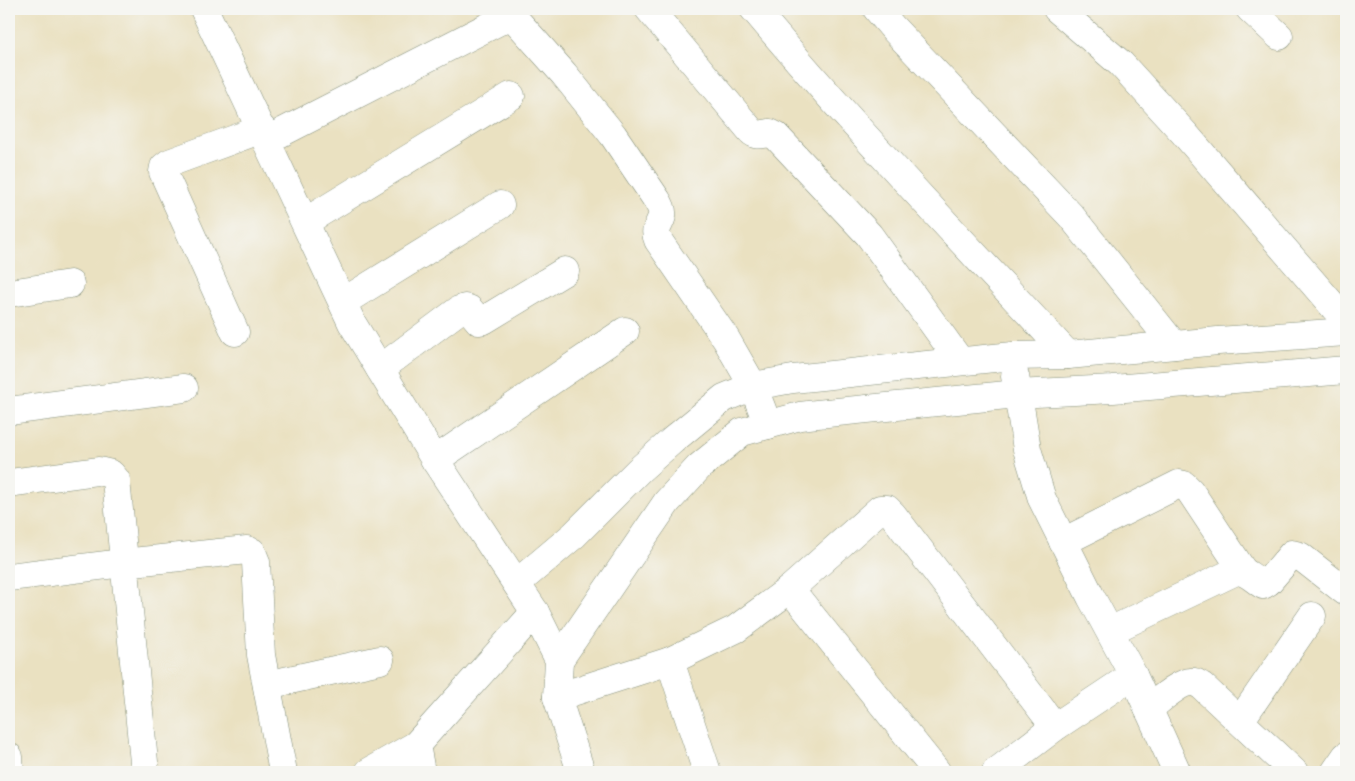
<svg xmlns="http://www.w3.org/2000/svg" width="1355" height="781" font-family="Kalam,sans-serif">
	<style>
		.lines { fill: none; stroke-linecap: round; stroke-linejoin: round }
		.minor-casing { stroke: #848f7a; stroke-width: 29 }
		.minor { stroke: #fff; stroke-width: 28 }
	</style>
	<rect width="100%" height="100%" fill="#f6f6f2"/>
	<filter id="ink" filterUnits="userSpaceOnUse"><feTurbulence type="fractalNoise" baseFrequency=".02" numOctaves="2"/><feDisplacementMap in="SourceGraphic" scale="10" xChannelSelector="R" yChannelSelector="G"/><feConvolveMatrix kernelMatrix="1 2 1 2 8 2 1 2 1" color-interpolation-filters="sRGB"/></filter>
	<filter id="wash" filterUnits="userSpaceOnUse"><feTurbulence type="fractalNoise" baseFrequency=".0096" numOctaves="4" result="noise"/><feDisplacementMap in="SourceGraphic" scale="20" xChannelSelector="R" yChannelSelector="G"/><feGaussianBlur stdDeviation="1.12" result="paint"/><feColorMatrix in="noise" values="0 0 0 0 0 0 0 0 0 0 0 0 0 0 0 0 0 1.4 0 .05"/><feComposite in="paint" operator="in"/></filter>
	<g filter="url(#wash)">
		<rect width="100%" height="100%" fill="#eae1c1"/>
	</g>
	<g filter="url(#ink)">
		<g class="lines">
			<g class="minor-casing">
				<g id="minor">
					<polyline points="204,9 352,323 435,460 535,612 559,660 557,697 581,772"/>
					<path d="M506 9 564 74 613 135 657 200C660 205 663 210 662 216 660 225 653 229 658 240L726 339 753 386 768 425"/>
					<path d="M649 9 751 131C757 137 762 134 770 133L776 136 869 235 960 361"/>
					<path d="M754 9C854 128 962 241 1068 355"/>
					<polyline points="877,9 893,28 1071,216 1174,345"/>
					<polyline points="1057,9 1121,64 1184,133 1346,321"/>
					<polyline points="1250,9 1279,36"/>
					<polyline points="267,140 511,15"/>
					<polyline points="305,222 511,96"/>
					<polyline points="9,293 70,284"/>
					<polyline points="343,302 500,205"/>
					<polyline points="235,332 163,172 164,167 169,163 262,129"/>
					<polyline points="380,369 459,310 465,308 469,309 479,321 484,320 565,271"/>
					<polyline points="1015,376 1027,449 1042,499 1091,597 1133,675 1177,772"/>
					<polyline points="9,411 184,388"/>
					<polyline points="435,460 625,331"/>
					<polyline points="9,483 98,471 111,474 116,480 145,772"/>
					<polyline points="1063,542 1179,484 1184,485 1190,491 1243,571"/>
					<polyline points="9,577 123,563 247,550 252,552 256,562 261,655 283,772"/>
					<polyline points="517,583 574,535 639,470 673,440 724,398 753,386 793,379 1013,356 1068,355 1218,341 1346,332"/>
					<polyline points="790,589 937,772"/>
					<path d="M1110 631 1236 571C1248 571 1253 579 1263 585L1268 582 1292 554 1300 556 1346 592"/>
					<polyline points="559,660 667,502 699,467 742,432 800,416 817,414 1017,394 1113,389 1346,370"/>
					<polyline points="267,685 380,660"/>
					<polyline points="557,697 670,661"/>
					<path d="M1148 709C1158 702 1179 682 1191 682 1195 681 1198 684 1202 686L1294 772"/>
					<polyline points="1240,721 1312,616"/>
					<polyline points="416,745 421,772"/>
					<polyline points="9,757 10,772"/>
					<polyline points="369,772 416,745 535,612"/>
					<polyline points="707,772 670,661 736,629 790,589 880,509 887,509 893,515 1055,727"/>
					<polyline points="996,772 1055,727 1133,675"/>
					<polyline points="1335,772 1346,756"/>
				</g>
			</g>
			<use href="#minor" class="minor"/>
		</g>
	</g>
	<rect width="1355" height="781" fill="none" stroke="#f6f6f2" stroke-width="30"/>
</svg>
